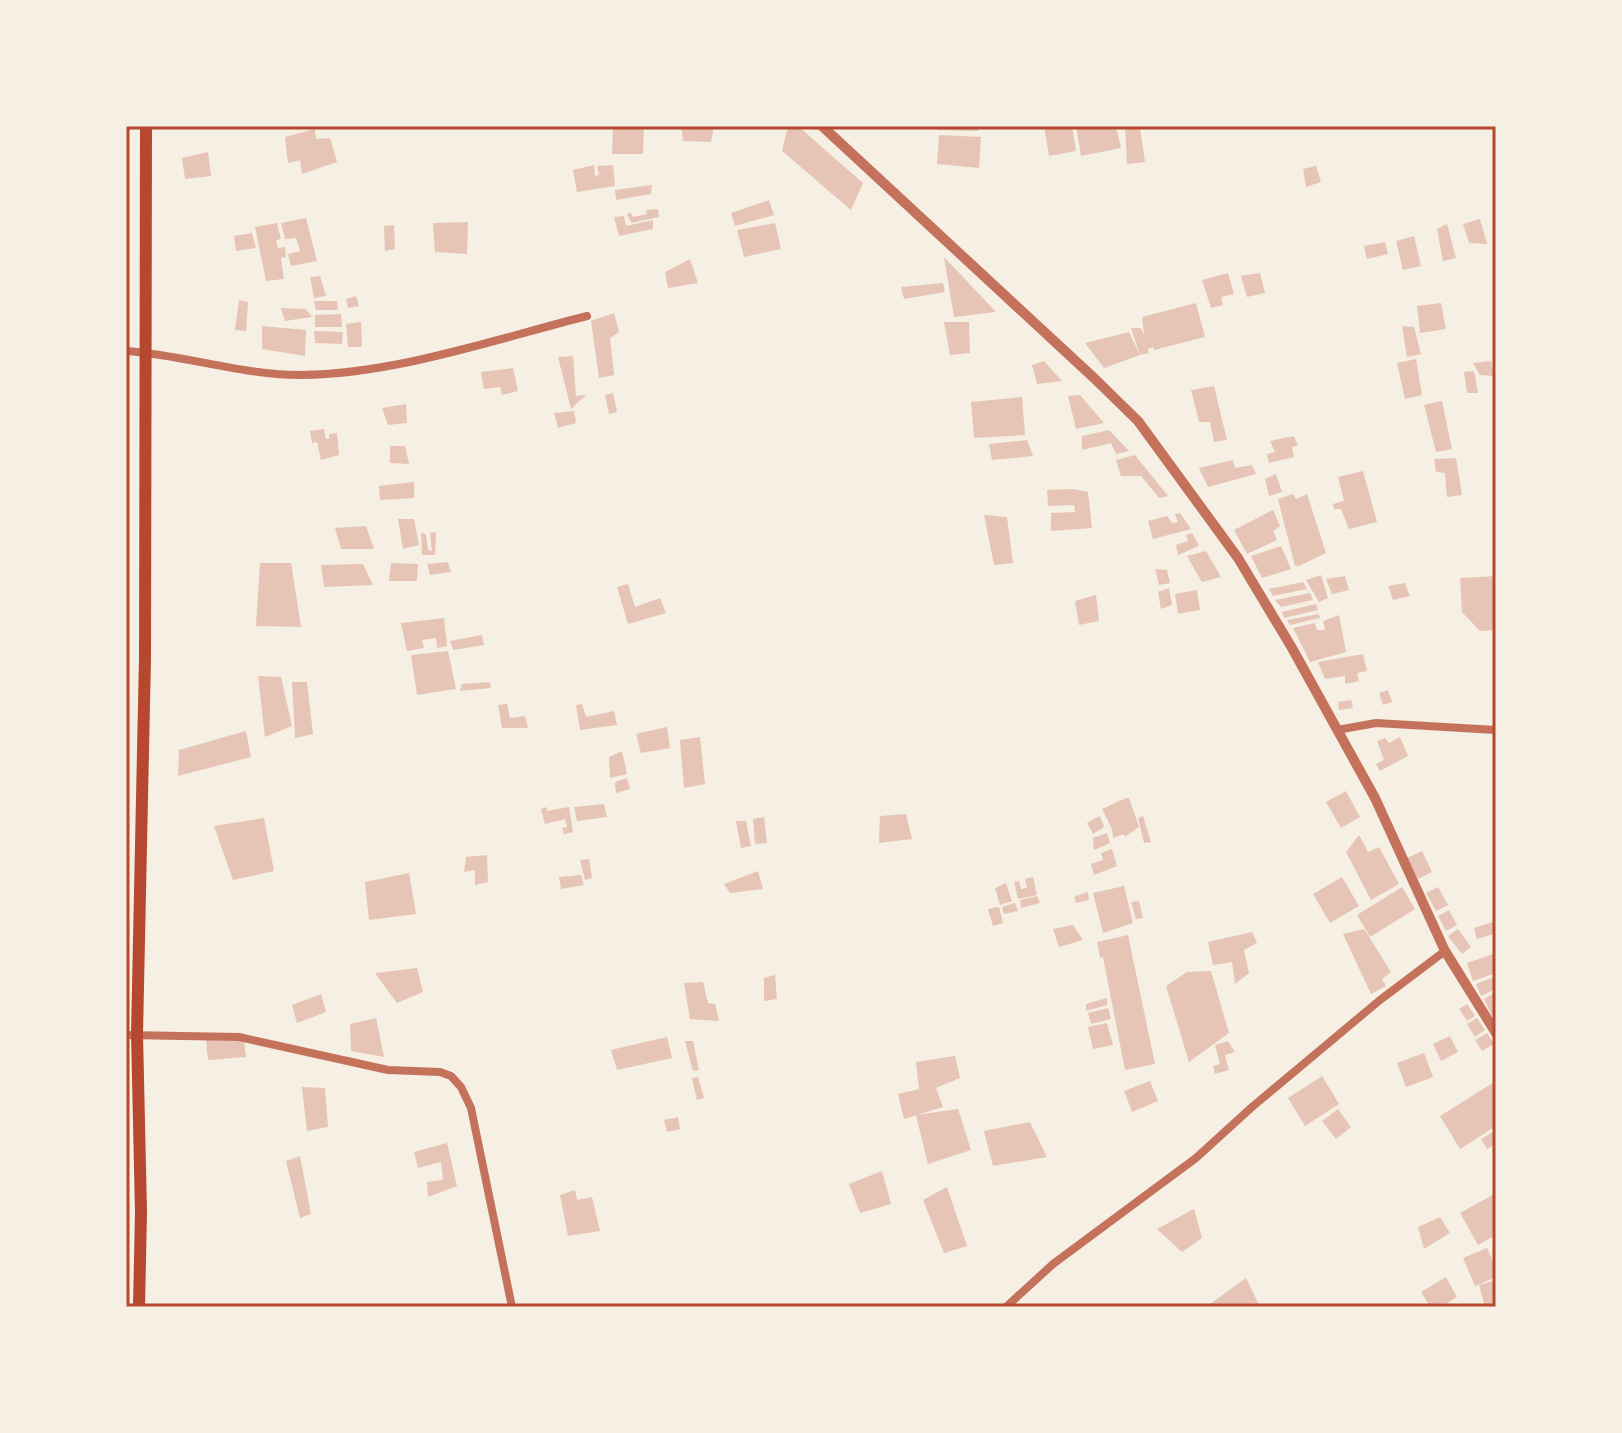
<svg xmlns="http://www.w3.org/2000/svg" width="1622" height="1433" font-family="Helvetica,sans-serif">
	<style>
		.building { fill: #e6c5b7 }
		.lines { fill: none; stroke-linecap: round; stroke-linejoin: round }
		.minor { stroke: #c5725c; stroke-width: 8 }
		.tertiary { stroke: #c5725c; stroke-width: 10 }
		.primary { stroke: #b5482f; stroke-width: 12 }
		.neatline { fill: none; stroke: #b5482f; stroke-width: 3 }
	</style>
	<rect width="100%" height="100%" fill="#f6efe4"/>
	<g class="building">
		<polygon points="613,126 644,126 643,154 612,154"/>
		<polygon points="681,126 714,126 711,142 683,141"/>
		<polygon points="788,126 798,126 863,183 851,210 782,151"/>
		<polygon points="937,126 978,126 978,131 937,130"/>
		<polygon points="1044,126 1072,126 1076,151 1049,156"/>
		<polygon points="1076,126 1116,126 1121,148 1081,156"/>
		<polygon points="1125,126 1140,127 1145,162 1127,164"/>
		<polygon points="315,129 316,139 330,138 337,162 302,174 300,160 288,163 285,137"/>
		<polygon points="939,135 981,137 979,168 937,164"/>
		<polygon points="208,152 211,176 185,179 182,158"/>
		<polygon points="594,165 595,176 599,175 597,166 613,165 615,186 577,192 573,170"/>
		<polygon points="1316,166 1321,182 1306,187 1303,169"/>
		<polygon points="652,185 651,194 616,200 615,190"/>
		<polygon points="769,200 774,215 735,226 731,213"/>
		<polygon points="658,209 659,217 631,223 627,214 631,213 633,217 647,214 646,210"/>
		<polygon points="624,216 626,226 653,220 653,229 619,236 614,217"/>
		<polygon points="306,218 317,261 291,266 288,254 300,251 296,238 285,239 281,223"/>
		<polygon points="1480,219 1487,244 1469,243 1463,224"/>
		<polygon points="468,222 467,254 435,252 433,223"/>
		<polygon points="277,223 281,239 276,240 278,248 285,247 286,257 281,258 284,279 266,281 255,227"/>
		<polygon points="775,223 781,249 744,257 737,230"/>
		<polygon points="1447,224 1456,258 1443,261 1437,229"/>
		<polygon points="394,225 395,249 385,251 384,226"/>
		<polygon points="252,233 256,248 236,251 234,236"/>
		<polygon points="1414,236 1421,266 1403,270 1396,241"/>
		<polygon points="1385,242 1388,254 1367,259 1364,246"/>
		<polygon points="944,257 996,312 954,317"/>
		<polygon points="690,259 698,283 668,288 665,272"/>
		<polygon points="1228,273 1234,294 1221,297 1223,305 1211,308 1202,280"/>
		<polygon points="1260,273 1265,293 1247,297 1241,276"/>
		<polygon points="320,276 326,296 314,298 310,277"/>
		<polygon points="943,283 945,292 904,299 901,287"/>
		<polygon points="356,296 359,306 348,308 346,299"/>
		<polygon points="239,300 248,302 246,331 235,330"/>
		<polygon points="314,301 337,301 338,310 316,310"/>
		<polygon points="1196,303 1205,337 1154,350 1153,347 1148,349 1149,353 1140,355 1131,328 1141,328 1144,335 1142,317"/>
		<polygon points="1441,303 1446,329 1420,333 1417,306"/>
		<polygon points="281,308 306,309 312,317 285,321"/>
		<polygon points="614,313 619,332 610,338 614,375 599,378 591,321"/>
		<polygon points="341,314 342,327 315,327 315,315"/>
		<polygon points="361,322 362,347 348,347 346,324"/>
		<polygon points="944,322 969,322 970,353 950,355"/>
		<polygon points="262,326 306,330 305,356 262,349"/>
		<polygon points="1402,326 1414,327 1421,354 1407,357"/>
		<polygon points="314,331 343,332 342,344 315,343"/>
		<polygon points="1129,332 1140,355 1104,368 1085,343"/>
		<polygon points="573,356 576,396 586,395 571,409 558,357"/>
		<polygon points="1416,359 1422,395 1405,399 1397,363"/>
		<polygon points="1044,361 1062,381 1037,384 1032,365"/>
		<polygon points="1491,361 1494,376 1480,375 1473,363"/>
		<polygon points="513,368 518,391 502,395 500,387 484,389 481,372"/>
		<polygon points="1474,371 1478,393 1467,393 1464,372"/>
		<polygon points="1214,386 1227,440 1214,442 1210,422 1199,422 1191,390"/>
		<polygon points="613,393 617,412 609,414 605,395"/>
		<polygon points="1080,395 1104,423 1076,429 1068,396"/>
		<polygon points="1022,397 1025,435 974,438 971,402"/>
		<polygon points="1442,401 1452,449 1436,452 1424,405"/>
		<polygon points="406,404 407,423 388,425 382,408"/>
		<polygon points="574,411 576,423 558,428 554,413"/>
		<polygon points="324,429 326,439 329,439 329,434 337,433 339,455 321,460 317,442 312,443 310,431"/>
		<polygon points="1109,430 1129,451 1116,454 1111,443 1082,450 1082,436"/>
		<polygon points="1294,436 1298,445 1292,447 1294,457 1269,463 1267,454 1275,452 1270,441"/>
		<polygon points="1027,440 1033,456 992,460 989,444"/>
		<polygon points="390,446 405,446 409,464 390,463"/>
		<polygon points="1135,455 1168,496 1159,498 1141,476 1121,476 1116,460"/>
		<polygon points="1456,458 1462,495 1447,497 1445,473 1436,472 1434,459"/>
		<polygon points="1233,460 1235,468 1252,465 1256,474 1208,487 1199,468"/>
		<polygon points="1363,471 1377,522 1349,529 1341,509 1334,509 1333,504 1344,501 1338,477"/>
		<polygon points="1276,474 1282,492 1269,496 1265,479"/>
		<polygon points="414,482 414,498 380,500 379,486"/>
		<polygon points="1073,489 1088,492 1092,528 1051,531 1051,513 1075,512 1074,505 1048,506 1047,490"/>
		<polygon points="1293,494 1296,499 1307,494 1326,553 1299,566 1295,566 1278,499"/>
		<polygon points="1273,510 1280,526 1273,531 1277,540 1247,554 1234,530"/>
		<polygon points="1180,513 1191,529 1153,539 1148,521 1167,516 1172,523 1178,522 1175,514"/>
		<polygon points="984,515 1007,517 1013,563 994,565"/>
		<polygon points="398,519 414,519 419,545 403,549"/>
		<polygon points="366,526 374,549 341,549 335,528"/>
		<polygon points="436,532 435,555 422,555 421,533 426,534 428,550 432,551 430,533"/>
		<polygon points="1192,533 1199,546 1178,555 1176,545 1188,541 1186,535"/>
		<polygon points="1281,546 1291,569 1262,578 1251,556"/>
		<polygon points="1206,551 1221,577 1202,582 1187,556"/>
		<polygon points="448,562 451,572 430,575 427,564"/>
		<polygon points="260,563 291,563 301,627 256,626"/>
		<polygon points="391,563 418,564 417,581 389,581"/>
		<polygon points="363,564 373,585 324,587 321,565"/>
		<polygon points="1155,569 1167,570 1170,583 1159,585"/>
		<polygon points="1321,575 1328,598 1319,602 1306,580"/>
		<polygon points="1345,576 1349,590 1332,594 1326,579"/>
		<polygon points="1496,576 1496,630 1480,631 1462,612 1460,578"/>
		<polygon points="1303,582 1307,589 1273,596 1269,589"/>
		<polygon points="1405,583 1410,596 1393,600 1388,586"/>
		<polygon points="628,584 635,607 660,598 666,613 628,624 617,587"/>
		<polygon points="1169,588 1172,605 1161,609 1158,592"/>
		<polygon points="1197,590 1200,610 1178,614 1175,594"/>
		<polygon points="1310,593 1313,600 1281,607 1275,600"/>
		<polygon points="1096,595 1099,621 1079,625 1075,601"/>
		<polygon points="1316,604 1318,610 1284,618 1282,612"/>
		<polygon points="1319,614 1320,618 1290,625 1287,620"/>
		<polygon points="1339,615 1346,652 1310,662 1293,628 1315,623 1317,630 1325,630 1323,621"/>
		<polygon points="444,618 447,646 437,648 436,638 422,640 424,648 407,651 401,623"/>
		<polygon points="482,635 484,645 453,650 450,641"/>
		<polygon points="448,651 456,689 417,695 411,655"/>
		<polygon points="1363,654 1367,671 1357,673 1359,681 1345,684 1345,676 1325,679 1318,662"/>
		<polygon points="258,676 281,677 292,726 265,737"/>
		<polygon points="292,682 307,682 313,734 295,738"/>
		<polygon points="490,682 491,688 460,691 462,684"/>
		<polygon points="1388,690 1392,702 1383,705 1379,693"/>
		<polygon points="1351,700 1353,708 1339,710 1338,702"/>
		<polygon points="507,704 510,718 525,716 528,728 502,728 498,705"/>
		<polygon points="582,704 586,717 614,711 617,725 580,730 576,705"/>
		<polygon points="667,727 670,748 641,753 636,734"/>
		<polygon points="246,731 251,757 178,776 179,750"/>
		<polygon points="700,737 705,784 684,788 680,740"/>
		<polygon points="1400,737 1408,756 1380,771 1376,764 1384,760 1377,741 1385,738 1389,743"/>
		<polygon points="622,751 627,774 610,778 609,757"/>
		<polygon points="627,778 630,789 616,793 615,782"/>
		<polygon points="1346,791 1360,817 1341,828 1326,802"/>
		<polygon points="1126,798 1129,798 1139,827 1125,837 1124,834 1113,838 1112,829 1102,809"/>
		<polygon points="604,804 607,817 577,821 574,807"/>
		<polygon points="547,807 547,811 569,807 573,832 564,834 562,828 567,827 565,819 545,824 541,809"/>
		<polygon points="906,814 912,839 879,843 880,816"/>
		<polygon points="1100,816 1104,827 1093,834 1087,823"/>
		<polygon points="1143,816 1151,842 1144,843 1138,818"/>
		<polygon points="764,817 767,843 755,844 753,819"/>
		<polygon points="264,818 274,871 233,880 214,826"/>
		<polygon points="736,821 746,821 751,846 741,848"/>
		<polygon points="1107,833 1110,843 1094,850 1093,838"/>
		<polygon points="1359,835 1368,852 1379,847 1399,884 1371,900 1346,852"/>
		<polygon points="1112,849 1117,866 1094,875 1091,864 1103,860 1101,853"/>
		<polygon points="1422,851 1432,872 1418,879 1407,858"/>
		<polygon points="487,855 488,882 475,885 475,870 464,872 466,857"/>
		<polygon points="589,859 592,878 585,880 580,860"/>
		<polygon points="758,871 763,889 730,893 724,884"/>
		<polygon points="409,873 416,914 369,920 365,882"/>
		<polygon points="581,875 584,885 561,889 559,877"/>
		<polygon points="1033,877 1037,895 1018,899 1014,882 1019,881 1021,889 1027,888 1025,879"/>
		<polygon points="1342,877 1359,906 1330,923 1313,894"/>
		<polygon points="1006,883 1012,901 1000,905 995,888"/>
		<polygon points="1124,886 1133,923 1103,933 1093,893"/>
		<polygon points="1402,887 1415,909 1370,937 1357,915"/>
		<polygon points="1438,887 1448,905 1436,911 1426,893"/>
		<polygon points="1088,892 1089,900 1076,903 1074,897"/>
		<polygon points="1037,896 1040,903 1021,908 1020,900"/>
		<polygon points="1139,901 1143,918 1136,919 1131,902"/>
		<polygon points="1015,903 1018,911 1004,914 1002,907"/>
		<polygon points="999,907 1003,923 993,926 988,909"/>
		<polygon points="1449,910 1457,925 1446,931 1438,916"/>
		<polygon points="1493,922 1496,933 1477,939 1474,928"/>
		<polygon points="1073,925 1083,940 1059,947 1053,929"/>
		<polygon points="1364,929 1391,972 1382,979 1386,986 1371,994 1343,934"/>
		<polygon points="1458,929 1471,947 1462,954 1448,936"/>
		<polygon points="1252,932 1257,943 1244,950 1249,973 1235,984 1232,962 1213,965 1208,942"/>
		<polygon points="1128,935 1155,1064 1125,1070 1103,957 1100,958 1097,942"/>
		<polygon points="1496,953 1496,973 1473,981 1467,963"/>
		<polygon points="417,968 423,992 397,1003 375,973"/>
		<polygon points="1211,971 1229,1033 1189,1062 1166,986 1187,972"/>
		<polygon points="775,975 777,999 764,1001 764,978"/>
		<polygon points="1496,976 1496,989 1481,996 1476,984"/>
		<polygon points="703,982 708,1003 715,1004 719,1021 690,1019 684,983"/>
		<polygon points="1496,992 1496,1013 1492,1016 1484,999"/>
		<polygon points="321,994 326,1012 297,1023 292,1005"/>
		<polygon points="1107,998 1107,1005 1086,1011 1086,1004"/>
		<polygon points="1467,1004 1475,1016 1467,1021 1459,1009"/>
		<polygon points="1108,1008 1111,1019 1091,1024 1088,1013"/>
		<polygon points="376,1018 384,1057 351,1051 350,1024"/>
		<polygon points="1477,1018 1485,1030 1475,1037 1467,1024"/>
		<polygon points="1107,1023 1113,1045 1093,1049 1088,1027"/>
		<polygon points="1487,1033 1494,1044 1482,1051 1475,1040"/>
		<polygon points="1450,1036 1458,1052 1441,1061 1433,1044"/>
		<polygon points="667,1037 672,1058 617,1070 611,1050"/>
		<polygon points="206,1039 244,1041 246,1057 208,1060"/>
		<polygon points="685,1041 693,1041 699,1070 693,1071"/>
		<polygon points="1228,1041 1235,1052 1225,1055 1229,1070 1215,1074 1213,1066 1220,1064 1215,1045"/>
		<polygon points="1424,1053 1433,1077 1406,1087 1397,1063"/>
		<polygon points="955,1056 960,1078 936,1088 943,1107 904,1119 898,1094 919,1089 916,1062"/>
		<polygon points="1322,1076 1339,1104 1305,1126 1288,1098"/>
		<polygon points="698,1077 704,1098 697,1100 692,1078"/>
		<polygon points="1150,1081 1158,1101 1132,1112 1124,1091"/>
		<polygon points="1496,1081 1496,1126 1460,1149 1440,1116"/>
		<polygon points="302,1087 325,1088 328,1127 307,1131"/>
		<polygon points="958,1109 971,1150 928,1164 916,1115"/>
		<polygon points="1338,1109 1351,1127 1336,1139 1322,1121"/>
		<polygon points="678,1117 680,1129 667,1132 664,1120"/>
		<polygon points="1030,1122 1047,1157 993,1166 984,1131"/>
		<polygon points="1496,1130 1496,1144 1487,1149 1481,1139"/>
		<polygon points="447,1143 457,1186 428,1197 427,1182 443,1180 441,1162 418,1168 414,1152"/>
		<polygon points="300,1156 311,1214 300,1218 286,1161"/>
		<polygon points="882,1171 891,1204 860,1213 849,1184"/>
		<polygon points="947,1187 967,1246 944,1253 923,1200"/>
		<polygon points="575,1190 577,1200 592,1197 600,1231 568,1236 560,1195"/>
		<polygon points="1496,1193 1496,1235 1478,1245 1460,1213"/>
		<polygon points="1194,1209 1202,1238 1182,1252 1157,1229"/>
		<polygon points="1440,1217 1450,1233 1424,1249 1418,1227"/>
		<polygon points="1487,1248 1496,1268 1496,1277 1475,1286 1463,1258"/>
		<polygon points="1446,1277 1457,1297 1441,1307 1430,1307 1421,1292"/>
		<polygon points="1246,1278 1260,1307 1206,1307 1224,1294"/>
		<polygon points="1496,1280 1496,1307 1485,1307 1479,1285"/>
	</g>
	<g class="lines">
		<g class="minor">
			<path d="M126 351C185 355 241 375 301 375 396 374 496 339 587 316"/>
			<polyline points="1337,730 1376,723 1496,730"/>
			<polyline points="126,1035 239,1037 388,1070 440,1072 451,1076 461,1087 471,1108 512,1307"/>
			<polyline points="1006,1307 1053,1264 1196,1158 1252,1107 1380,1000 1445,951"/>
		</g>
		<polyline class="tertiary" points="822,126 1094,378 1138,421 1238,558 1292,648 1375,798 1445,951 1496,1033"/>
		<polyline class="primary" points="139,1307 141,1212 137,1034 145,657 146,126"/>
	</g>
	<rect width="1622" height="1433" fill="none" stroke="#f6efe4" stroke-width="256"/>
	<rect x="128" y="128" width="1366" height="1177" class="neatline"/>
</svg>
